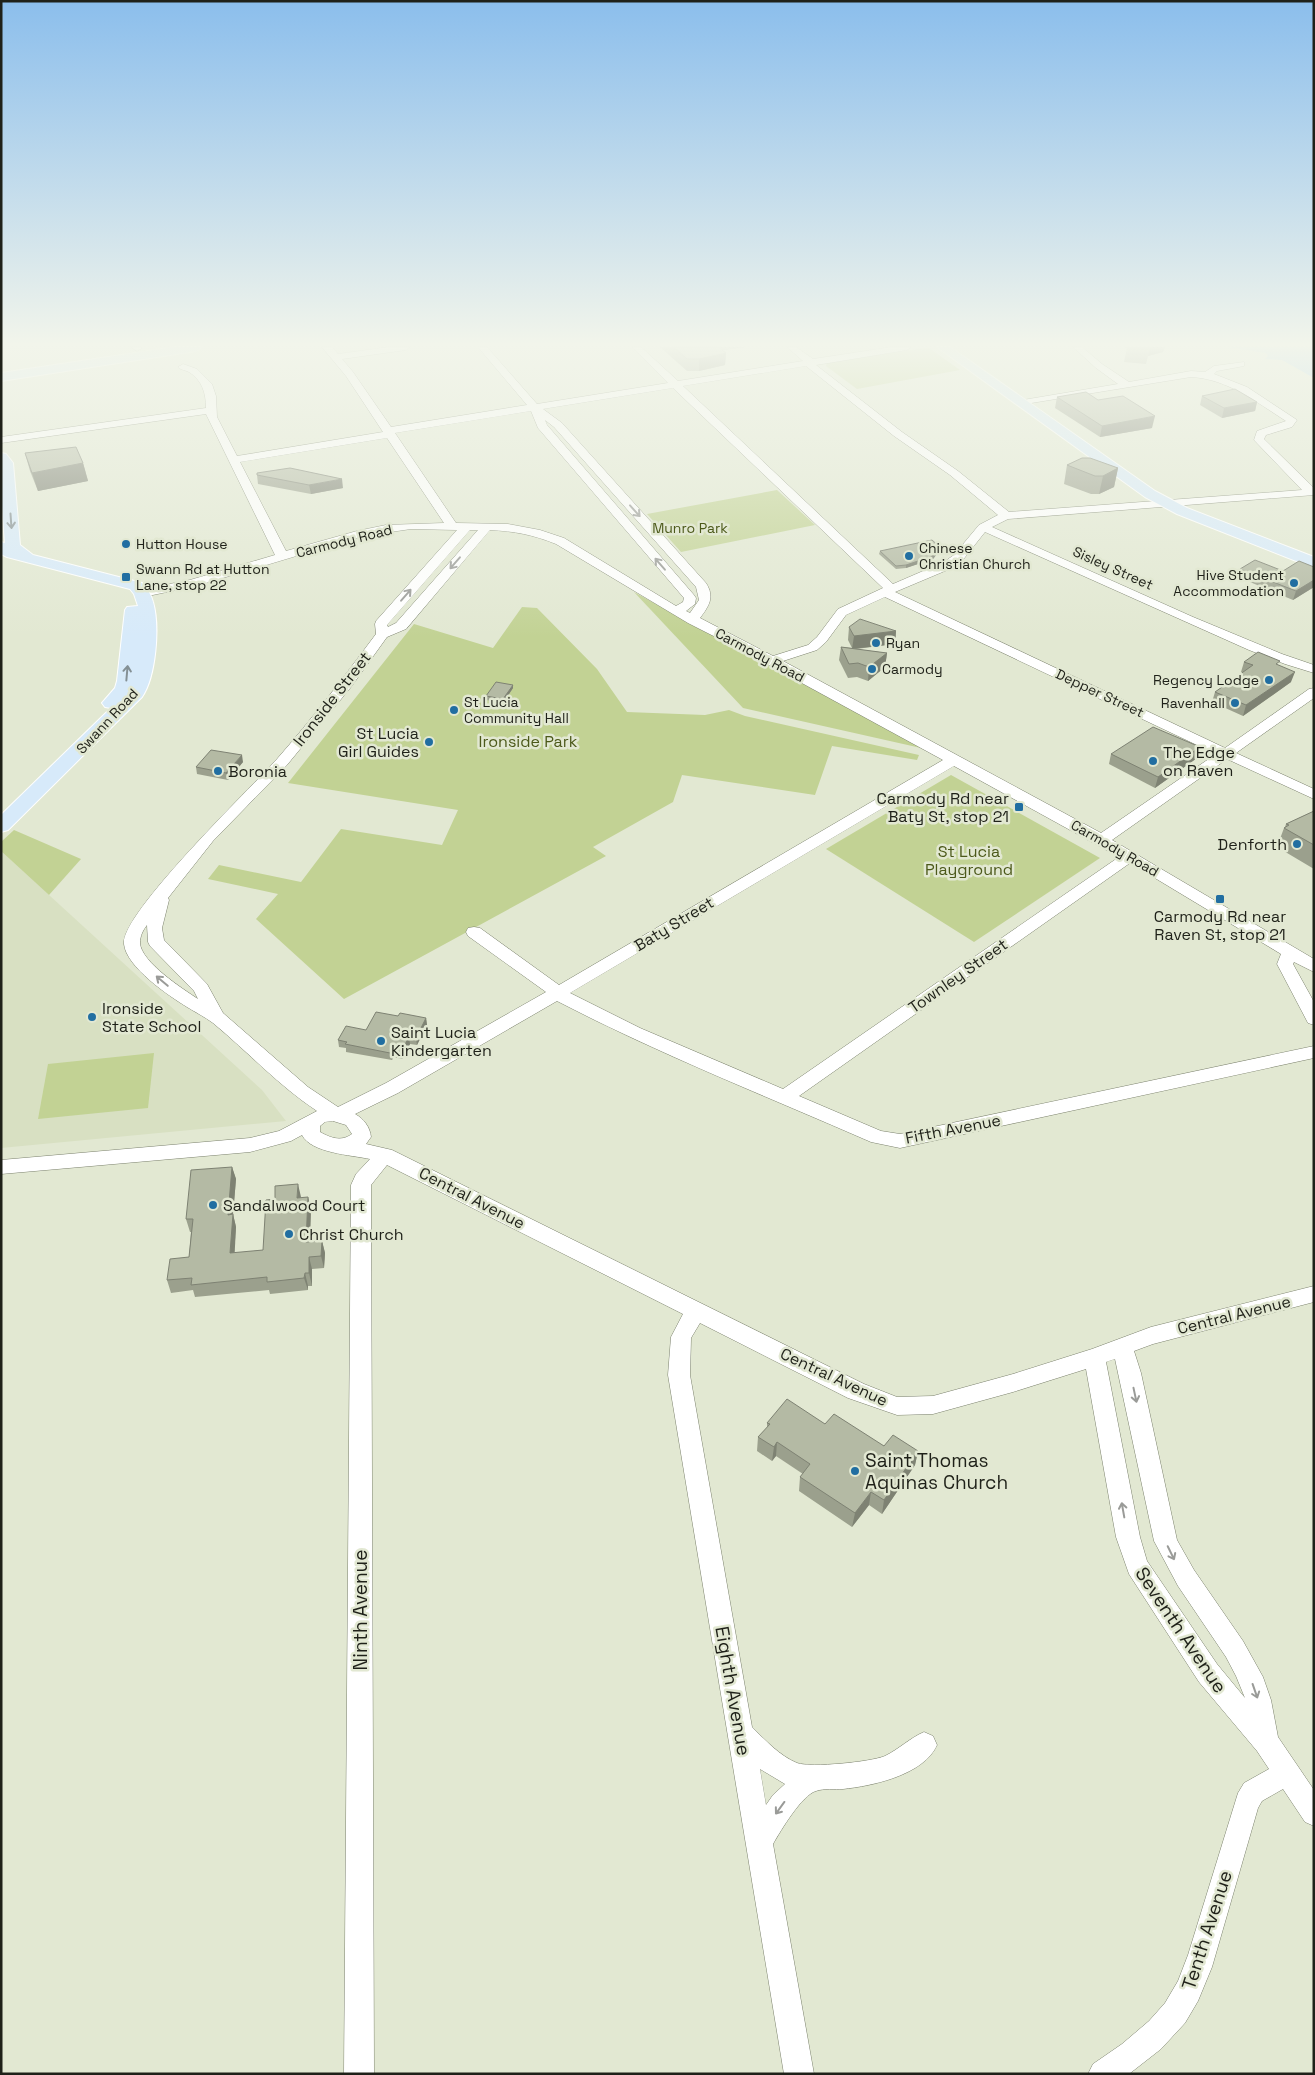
<svg xmlns="http://www.w3.org/2000/svg" width="1315" height="2075" font-family="'Space Grotesk',sans-serif">
	<style>
		.built { fill: #d8e0c2 }
		.green { fill: #c2d294 }
		.water { fill: #a1cef2 }
		.lines { fill: none; stroke-linecap: round; stroke-linejoin: round }
		.minor-casing { stroke: #7c826e; stroke-width: 1 }
		.major-casing { stroke: #fff; stroke-width: 2 }
		.minor { fill: #fff; fill-rule: evenodd }
		.major { fill: #d7eafa; fill-rule: evenodd }
		.wall { fill: #9ba08d }
		.shaded-wall { fill: #7e8273 }
		.building { fill: #b4baa4; stroke: #7e8273 }
		.oneway { stroke: #9a9b98 }
		.oneway2 { stroke: #849095 }
		.poi-dot { fill: #216ea1; stroke: #e2e8d2; stroke-width: 2 }
		.labels { text-anchor: middle; dominant-baseline: central; stroke-width: 5; stroke-linejoin: round; paint-order: stroke }
		.far-park-label { font-size: 14px; fill: #4c591a; stroke: #e2e8d2 }
		.far-street-label { font-size: 14px; fill: #1f2119; stroke: #e2e8d2 }
		.far-poi-label { font-size: 14px; fill: #1f2119; stroke: #e2e8d2; text-anchor: start }
		.street-label { font-size: 16px; fill: #1f2119; stroke: #e2e8d2 }
		.poi-label { font-size: 16px; fill: #1f2119; stroke: #e2e8d2; text-anchor: start }
		.park-label { font-size: 16px; fill: #4c591a; stroke: #e2e8d2 }
		.near-poi-label { font-size: 19px; fill: #1f2119; stroke: #e2e8d2; text-anchor: start }
		.near-street-label { font-size: 19px; fill: #1f2119; stroke: #e2e8d2 }
	</style>
	<rect width="100%" height="100%" fill="#e2e8d2"/>
	<polygon class="built" points="1,851 262,1090 286,1121 1,1148"/>
	<g class="green">
		<polygon points="924,348 929,348 960,370 857,389 826,366 827,363"/>
		<polygon points="777,490 815,525 681,552 647,514"/>
		<polygon points="634,592 921,748 743,708"/>
		<polygon points="522,607 537,608 597,669 627,712 705,715 729,710 745,716 919,755 917,760 832,746 815,795 682,775 673,802 593,847 606,856 344,999 256,919 278,894 208,879 219,865 301,882 341,829 442,845 458,810 288,783 414,624 493,648"/>
		<polygon points="951,775 1100,858 974,942 826,849"/>
		<polygon points="14,830 81,859 49,895 1,851 1,842"/>
		<polygon points="154,1053 148,1108 38,1119 48,1064"/>
	</g>
	<polygon class="water" points="1228,347 1314,347 1314,378 1282,360 1265,359 1268,356 1266,353"/>
	<g class="lines">
		<g class="minor-casing">
			<g id="minor">
				<polygon points="131,347 141,347 142,348 137,351"/>
				<path d="M322 347H332L338 354 389 347H410L406 350 342 359 353 372 391 427 527 405 478 347H487L537 404 668 383 632 347H641L678 381 803 361 787 347H796L813 359 892 347H911L907 350 816 365 902 432 958 471 1009 512 1302 490 1254 440 1257 431 1286 421C1256 402 1228 379 1191 377L1019 405 1018 403 1023 400 1118 384 1096 368 1073 347H1082L1102 364 1129 382 1191 371 1205 372 1214 366 1244 362V366L1217 371 1214 374 1247 387 1297 420 1292 427 1266 435 1264 439 1314 488V495L1008 519 992 527 1193 617 1282 654 1314 665V673L1285 664 1249 650 985 532 962 561 952 568 895 592 1225 748 1309 689 1314 688V698L1236 753 1314 789V799L1227 759 1112 840 1314 959V972L1294 962 1293 964 1314 1002V1025L1308 1023 1277 964 1281 954 1130 863 799 1096 881 1131 900 1134 1314 1046V1058L900 1148 871 1142C766 1096 659 1054 557 1001L398 1093 355 1114C364 1119 370 1127 371 1137L366 1144 392 1150 864 1384 897 1397 933 1396 1013 1374 1092 1349 1151 1327 1314 1286V1302L1153 1344 1134 1351 1141 1373 1177 1540 1194 1570 1243 1641 1263 1677 1271 1700 1278 1737 1314 1790V1826L1305 1822 1283 1789 1262 1801 1258 1808 1212 1967 1198 2001 1185 2023 1161 2049 1129 2074H1088L1093 2064 1122 2044 1149 2021 1165 2003 1178 1981 1188 1955 1238 1793 1244 1783 1269 1769 1257 1751 1199 1682 1129 1574 1116 1537 1086 1369 1013 1392 933 1414 897 1415 848 1398 700 1323 691 1338 690 1375 752 1727C765 1740 780 1756 797 1763 811 1768 871 1762 885 1756 899 1749 910 1738 924 1732L933 1736 937 1745C924 1775 872 1786 843 1789 835 1790 824 1788 816 1791 802 1795 781 1830 773 1844L814 2074H784L668 1375 671 1337 683 1314 387 1165 371 1185 374 2074H344L351 1185 356 1174 370 1159C351 1155 311 1153 302 1135L291 1141 250 1152 1 1174V1160L250 1138 279 1131 317 1111C279 1086 248 1052 213 1023 205 1017 195 1012 187 1007 169 996 126 967 124 944 120 914 252 787 277 759 312 719 344 677 376 634L375 624 376 621 457 530 411 529 363 536 196 586 143 597 137 593 139 590 190 580 275 555 206 414 1 443V437L206 408C206 393 202 380 189 372 185 370 181 370 178 367L183 364 197 369 212 384 216 396 217 417 237 456 383 432 346 376ZM806 366 894 436 950 475 998 515 979 525 954 555 944 562 893 584 683 386ZM673 388 883 588 838 609 817 637 808 645 773 656 700 618C709 606 715 597 706 583L562 423 543 409ZM531 411 538 428 684 598 683 602 676 606 564 538 540 530 508 524 456 523 395 433ZM545 420 554 427 696 587 699 600 690 613 686 611 695 604 696 598 694 595 547 425ZM387 438 444 523 386 525 357 531 286 551 240 462ZM470 530H478L396 623 388 627 387 625ZM490 530C514 531 534 535 556 544L688 623 743 651 943 760 559 985 480 928 474 927 468 928 466 932 468 936 546 992 386 1083 338 1107 308 1087 223 1013 207 984 164 940 162 928 169 900 168 898 213 841 287 765 351 687 387 637 406 629ZM885 597 1216 754 1101 833 783 661 817 650 826 642 846 615ZM954 766 1119 857 783 1089 640 1028 570 993ZM147 925 148 942 150 946 194 991 198 999C183 989 141 962 140 943 140 936 143 930 147 925ZM333 1121 346 1125 352 1134C341 1142 331 1138 320 1132V1126L325 1122ZM1115 1359 1154 1541 1178 1586 1226 1657 1236 1676 1245 1698 1217 1664 1147 1561 1140 1537 1106 1362ZM760 1769 785 1784 773 1795 766 1805Z"/>
			</g>
		</g>
		<g class="major-casing">
			<g id="major">
				<polygon points="175,347 202,347 196,351 1,381 1,373"/>
				<polygon points="937,347 950,347 1155,491 1187,508 1314,557 1314,568 1177,514 1145,497"/>
				<path d="M1 453 6 454 13 463 20 545 33 555 142 583C147 589 151 594 153 602 160 626 156 677 142 697L8 830 1 832V815L111 708 105 707 102 703 115 688 117 681 125 610 127 607 138 606 134 594 130 589 7 557 1 554V542L5 543 1 493Z"/>
			</g>
		</g>
		<use href="#minor" class="minor"/>
		<use href="#major" class="major"/>
	</g>
	<g class="wall">
		<polygon points="660,347 745,347 723,350 726,353 725,365 699,371 687,371"/>
		<polygon points="1124,347 1165,347 1163,352 1148,356 1146,364 1124,362 1127,348"/>
		<polygon points="1202,396 1257,402 1255,411 1222,418 1200,405"/>
		<polygon points="1057,397 1098,400 1152,428 1100,437 1055,408"/>
		<polygon points="25,453 83,463 88,481 38,491 30,471"/>
		<polygon points="1067,465 1118,468 1114,487 1099,494 1091,494 1064,484"/>
		<polygon points="257,475 343,488 311,494 258,484"/>
		<polygon points="940,550 933,559 906,568 896,569 879,554 880,551"/>
		<polygon points="1314,567 1314,587 1293,600 1238,577 1240,569 1283,571"/>
		<polygon points="849,627 896,631 895,644 856,649 887,653 885,667 868,681 857,677 848,678 839,660 841,647 852,648 848,640"/>
		<polygon points="1244,662 1279,665 1291,682 1243,716 1212,702 1215,692 1243,672 1241,672"/>
		<polygon points="513,685 513,688 503,703 486,700 486,696"/>
		<polygon points="1200,747 1197,758 1155,788 1109,764 1111,754"/>
		<polygon points="243,762 228,780 197,774 196,767"/>
		<polygon points="1314,811 1314,869 1277,847 1284,828 1285,827 1286,824"/>
		<polygon points="398,1016 426,1018 427,1025 417,1045 410,1044 402,1059 393,1057 392,1060 346,1052 346,1048 339,1047 338,1040 366,1030"/>
		<polygon points="232,1167 236,1179 233,1214 236,1227 234,1253 263,1250 301,1198 308,1197 311,1209 310,1242 322,1241 325,1253 324,1268 312,1269 312,1286 308,1286 308,1290 270,1294 269,1290 195,1297 193,1290 171,1293 167,1280 189,1257 191,1232 190,1232 186,1219"/>
		<polygon points="767,1423 825,1424 884,1446 918,1451 915,1465 882,1514 869,1505 852,1527 799,1491 800,1477 803,1474 776,1456 772,1461 757,1451 758,1437 767,1428"/>
	</g>
	<g class="shaded-wall">
		<polygon points="710,347 745,347 710,352"/>
		<polygon points="1150,347 1165,347 1163,352 1148,356"/>
		<polygon points="726,353 725,365 699,371 699,359"/>
		<polygon points="1257,402 1255,411 1222,418 1224,408"/>
		<polygon points="1155,416 1152,428 1100,437 1102,426"/>
		<polygon points="83,463 88,481 38,491 32,473"/>
		<polygon points="1118,468 1114,487 1099,494 1103,476"/>
		<polygon points="342,479 343,488 311,494 309,485"/>
		<polygon points="940,547 940,550 933,559 906,568 906,565"/>
		<polygon points="1314,580 1314,587 1293,600 1296,591"/>
		<polygon points="896,631 895,644 852,649 854,636"/>
		<polygon points="887,653 885,667 868,681 869,667"/>
		<polygon points="1295,672 1291,682 1243,716 1246,705"/>
		<polygon points="513,685 513,688 503,703 503,699"/>
		<polygon points="1200,747 1197,758 1155,788 1158,777"/>
		<polygon points="242,755 243,762 228,780 226,773"/>
		<polygon points="426,1018 427,1025 417,1045 416,1038"/>
		<polygon points="409,1037 410,1044 402,1059 401,1052"/>
		<polygon points="392,1050 393,1057 392,1060 390,1053"/>
		<polygon points="232,1167 236,1179 232,1227 228,1215"/>
		<polygon points="298,1184 301,1197 300,1210 297,1198"/>
		<polygon points="308,1197 311,1209 309,1255 306,1242"/>
		<polygon points="233,1214 236,1227 234,1265 230,1253"/>
		<polygon points="322,1241 325,1253 324,1268 321,1256"/>
		<polygon points="309,1257 312,1269 312,1286 309,1273"/>
		<polygon points="305,1273 308,1286 308,1290 304,1278"/>
		<polygon points="777,1442 776,1456 772,1461 774,1447"/>
		<polygon points="918,1451 915,1465 882,1514 884,1500"/>
		<polygon points="871,1492 869,1505 852,1527 855,1513"/>
	</g>
	<g class="building">
		<polygon points="674,347 718,347 726,353 699,359 687,359"/>
		<polygon points="1235,389 1257,402 1224,408 1202,396"/>
		<polygon points="1086,392 1098,400 1123,396 1155,416 1102,426 1057,397"/>
		<polygon points="76,447 83,463 32,473 25,453"/>
		<polygon points="1082,458 1090,458 1118,468 1103,476 1095,476 1067,465"/>
		<polygon points="290,468 342,479 309,485 257,475 257,473"/>
		<polygon points="932,540 940,547 933,556 906,565 896,566 880,551"/>
		<polygon points="1255,560 1283,571 1299,561 1314,567 1314,580 1296,591 1240,569"/>
		<polygon points="860,619 896,631 854,636 849,627"/>
		<polygon points="841,647 887,653 869,667 858,663 849,664"/>
		<polygon points="1258,652 1280,661 1276,664 1295,672 1246,705 1215,692 1253,665 1244,662"/>
		<polygon points="496,682 513,685 503,699 486,696"/>
		<polygon points="1153,727 1200,747 1158,777 1111,754"/>
		<polygon points="211,750 242,755 226,773 196,767"/>
		<polygon points="1314,811 1314,845 1284,828 1289,825 1286,824"/>
		<polygon points="376,1012 398,1016 400,1013 426,1018 416,1038 409,1037 401,1052 392,1050 390,1053 345,1044 347,1042 338,1040 346,1026 366,1030"/>
		<polygon points="232,1167 228,1215 233,1214 230,1253 263,1250 266,1200 275,1199 275,1186 298,1184 297,1198 308,1197 306,1242 322,1241 321,1256 309,1257 309,1273 305,1273 304,1278 267,1282 267,1277 191,1285 192,1278 167,1280 170,1259 189,1257 193,1219 186,1219 191,1170"/>
		<polygon points="787,1399 825,1424 834,1414 884,1446 893,1435 918,1451 884,1500 871,1492 855,1513 800,1477 810,1464 777,1442 774,1447 758,1437 770,1424 767,1423"/>
	</g>
	<defs><path id="oneway-shaft" d="M-6 0H5M1.5-3L5.5 0L1.5 3" fill="none" stroke-width="1.6" stroke-linecap="round" stroke-linejoin="round" transform="scale(1.25)"/></defs>
	<g class="oneway">
		<use href="#oneway-shaft" transform="translate(635 511) rotate(48)"/>
		<use href="#oneway-shaft" transform="translate(455 563) rotate(131)"/>
		<use href="#oneway-shaft" transform="translate(660 564) rotate(-131)"/>
		<use href="#oneway-shaft" transform="translate(406 595) rotate(-49)"/>
		<use href="#oneway-shaft" transform="translate(162 981) rotate(-140)"/>
		<use href="#oneway-shaft" transform="translate(1135 1395) rotate(78)"/>
		<use href="#oneway-shaft" transform="translate(1123 1510) rotate(-100)"/>
		<use href="#oneway-shaft" transform="translate(1171 1553) rotate(64)"/>
		<use href="#oneway-shaft" transform="translate(1255 1691) rotate(71)"/>
		<use href="#oneway-shaft" transform="translate(780 1808) rotate(126)"/>
	</g>
	<g class="oneway2">
		<use href="#oneway-shaft" transform="translate(11 521) rotate(86)"/>
		<use href="#oneway-shaft" transform="translate(127 673) rotate(-85)"/>
	</g>
	<linearGradient id="sky" x2="0" y2="1"><stop stop-color="#8bbeec"/><stop offset="0.54" stop-color="#f2f5eb"/><stop offset="1" stop-color="#f2f5eb" stop-opacity="0"/></linearGradient>
	<rect width="1315" height="637" fill="url(#sky)"/>
	<g class="poi-dot">
		<circle cx="126" cy="544" r="5"/>
		<circle cx="909" cy="556" r="5"/>
		<rect x="121" y="572" width="10" height="10" rx="2.5"/>
		<circle cx="1294" cy="583" r="5"/>
		<circle cx="876" cy="643" r="5"/>
		<circle cx="872" cy="669" r="5"/>
		<circle cx="1269" cy="680" r="5"/>
		<circle cx="1235" cy="703" r="5"/>
		<circle cx="454" cy="710" r="5"/>
		<circle cx="429" cy="742" r="5"/>
		<circle cx="1153" cy="761" r="5"/>
		<circle cx="218" cy="771" r="5"/>
		<rect x="1014" y="802" width="10" height="10" rx="2.5"/>
		<circle cx="1297" cy="844" r="5"/>
		<rect x="1215" y="894" width="10" height="10" rx="2.5"/>
		<circle cx="92" cy="1017" r="5"/>
		<circle cx="381" cy="1041" r="5"/>
		<circle cx="213" cy="1205" r="5"/>
		<circle cx="289" cy="1234" r="5"/>
		<circle cx="855" cy="1471" r="5"/>
	</g>
	<g class="labels">
		<g class="far-park-label">
			<text x="690" y="528">Munro Park</text>
		</g>
		<g class="far-street-label">
			<text transform="translate(344 541) rotate(-14)">Carmody Road</text>
			<text transform="translate(1113 568) rotate(24)">Sisley Street</text>
			<text transform="translate(760 655) rotate(28)">Carmody Road</text>
			<text transform="translate(1100 693) rotate(25)">Depper Street</text>
			<text transform="translate(107 721) rotate(-47)">Swann Road</text>
			<text transform="translate(1115 848) rotate(30)">Carmody Road</text>
		</g>
		<g class="far-poi-label">
			<text x="136" y="544">Hutton House</text>
			<text x="919" y="548">Chinese<tspan x="919" dy="16">Christian Church</tspan></text>
			<text x="136" y="569">Swann Rd at Hutton<tspan x="136" dy="16">Lane, stop 22</tspan></text>
			<text x="1284" y="575" text-anchor="end">Hive Student<tspan x="1284" dy="16">Accommodation</tspan></text>
			<text x="886" y="643">Ryan</text>
			<text x="882" y="669">Carmody</text>
			<text x="1259" y="680" text-anchor="end">Regency Lodge</text>
			<text x="464" y="702">St Lucia<tspan x="464" dy="16">Community Hall</tspan></text>
			<text x="1225" y="703" text-anchor="end">Ravenhall</text>
		</g>
		<g class="street-label">
			<text transform="translate(332 699) rotate(-52)">Ironside Street</text>
			<text transform="translate(674 924) rotate(-31)">Baty Street</text>
			<text transform="translate(958 976) rotate(-35)">Townley Street</text>
			<text transform="translate(953 1129) rotate(-11)">Fifth Avenue</text>
			<text transform="translate(472 1198) rotate(27)">Central Avenue</text>
			<text transform="translate(1234 1315) rotate(-14)">Central Avenue</text>
			<text transform="translate(834 1377) rotate(25)">Central Avenue</text>
		</g>
		<g class="poi-label">
			<text x="419" y="733" text-anchor="end">St Lucia<tspan x="419" dy="18">Girl Guides</tspan></text>
			<text x="1163" y="752">The Edge<tspan x="1163" dy="18">on Raven</tspan></text>
			<text x="228" y="771">Boronia</text>
			<text x="1009" y="798" text-anchor="end">Carmody Rd near<tspan x="1009" dy="18">Baty St, stop 21</tspan></text>
			<text x="1287" y="844" text-anchor="end">Denforth</text>
			<text x="1220" y="916" text-anchor="middle">Carmody Rd near<tspan x="1220" dy="18">Raven St, stop 21</tspan></text>
			<text x="102" y="1008">Ironside<tspan x="102" dy="18">State School</tspan></text>
			<text x="391" y="1032">Saint Lucia<tspan x="391" dy="18">Kindergarten</tspan></text>
			<text x="223" y="1205">Sandalwood Court</text>
			<text x="299" y="1234">Christ Church</text>
		</g>
		<g class="park-label">
			<text x="528" y="741">Ironside Park</text>
			<text x="969" y="851">St Lucia<tspan x="969" dy="18">Playground</tspan></text>
		</g>
		<g class="near-poi-label">
			<text x="865" y="1460">Saint Thomas<tspan x="865" dy="22">Aquinas Church</tspan></text>
		</g>
		<g class="near-street-label">
			<text transform="translate(360 1610) rotate(-90)">Ninth Avenue</text>
			<text transform="translate(1181 1630) rotate(56)">Seventh Avenue</text>
			<text transform="translate(733 1691) rotate(80)">Eighth Avenue</text>
			<text transform="translate(1207 1930) rotate(-72)">Tenth Avenue</text>
		</g>
	</g>
	<rect width="1315" height="2075" fill="none" stroke="#1f2119" stroke-width="5"/>
</svg>
